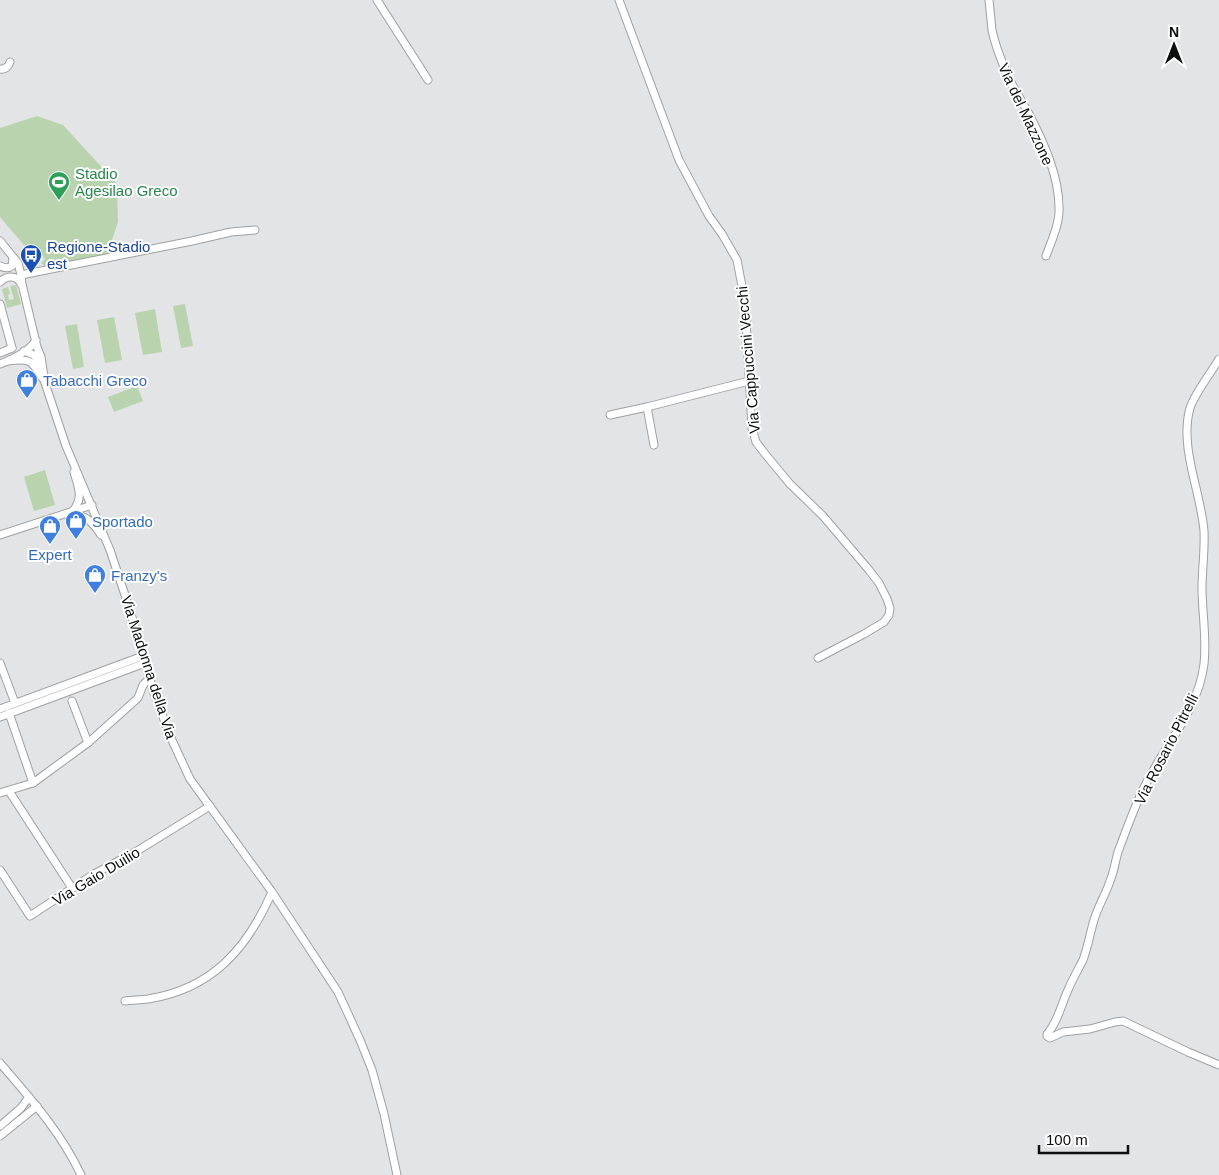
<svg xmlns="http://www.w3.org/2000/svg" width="1219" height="1175" font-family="Helvetica,sans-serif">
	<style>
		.green { fill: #b9d3af }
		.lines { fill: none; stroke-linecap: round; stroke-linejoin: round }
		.minor-casing { stroke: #9fa0a2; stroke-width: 9 }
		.minor { stroke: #fff; stroke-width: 7 }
		.labels { text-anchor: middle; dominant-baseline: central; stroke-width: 4; stroke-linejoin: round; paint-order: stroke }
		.street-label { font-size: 15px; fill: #0d0e0e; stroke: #fff }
		.leisure-label { font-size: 15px; fill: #27864d; stroke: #fff; text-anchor: start }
		.transit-label { font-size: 15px; fill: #164399; stroke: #fff; text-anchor: start }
		.shop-label { font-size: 15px; fill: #366cbe; stroke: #fff; text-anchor: start }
	</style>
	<rect width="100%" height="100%" fill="#e3e4e6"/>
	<g class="green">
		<polygon points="37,116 63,125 117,184 118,222 107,255 46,267 41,263 45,259 41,254 35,258 0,217 0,128"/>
		<polygon points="16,285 21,304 7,308 2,289 8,287 10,294 8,295 9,300 14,299 10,286"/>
		<polygon points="185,304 193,346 181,348 173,306"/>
		<polygon points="155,309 162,352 143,355 135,313"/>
		<polygon points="114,317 122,360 105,363 97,320"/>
		<polygon points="77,324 84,367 73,369 65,326"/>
		<polygon points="137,386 143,401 114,412 108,397"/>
		<polygon points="45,470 55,505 34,511 24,477"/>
	</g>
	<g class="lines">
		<g class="minor-casing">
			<g id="minor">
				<polyline points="377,0 428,80"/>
				<polyline points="619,0 679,160 709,216 722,234 737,260 745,302 752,428 756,442 766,455 790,484 823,516 869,570 879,583 887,599 890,608 889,615 884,622 864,634 818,658"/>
				<path d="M989 0C990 10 991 20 992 30 995 45 1001 60 1007 74 1013 88 1022 101 1029 114 1044 143 1059 176 1059 208 1060 223 1051 242 1046 256"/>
				<path d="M0 69C5 70 9 66 10 62"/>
				<polyline points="0,241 18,263 21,275 22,284 37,347 41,357 45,383 66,446 110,550 129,607 154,693 171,738 190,779 272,892 338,992 360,1040 372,1070 384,1114 397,1175"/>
				<path d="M0 266C4 268 8 269 12 266L13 258"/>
				<polyline points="21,275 192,241 231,232 255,230"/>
				<path d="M0 282C7 275 17 275 21 284"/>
				<polyline points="0,304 12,348"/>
				<polyline points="24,351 34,355 41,366"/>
				<polyline points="0,353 12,348"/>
				<path d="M1219 359C1211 373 1195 393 1190 408 1179 447 1201 492 1204 531 1205 550 1202 569 1202 588 1202 613 1207 638 1204 664 1198 714 1159 751 1140 796 1132 814 1125 833 1118 852 1115 862 1114 872 1110 881 1106 894 1098 906 1094 920 1090 933 1088 947 1083 960 1078 970 1072 980 1068 990 1061 1005 1058 1022 1047 1034V1036L1050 1038 1063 1032 1090 1029 1115 1022 1123 1021 1188 1052 1219 1065"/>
				<path d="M8 361C31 358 31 360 43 379"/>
				<path d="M0 364C13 359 29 352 36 340"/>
				<polyline points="647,407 654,445"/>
				<polyline points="610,415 647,407 749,381"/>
				<path d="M73 511C84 497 78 487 74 472"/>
				<path d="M71 514C87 515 93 523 101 535"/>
				<polyline points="0,535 92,505"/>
				<polyline points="0,663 15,703"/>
				<polyline points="72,701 88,743"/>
				<polyline points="0,709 143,656"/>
				<polyline points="9,713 33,783"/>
				<polyline points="0,717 145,663"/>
				<polyline points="9,791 72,888"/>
				<polyline points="0,793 33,783 89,742 138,698 143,685 150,678"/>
				<polyline points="0,870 30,916 94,874 137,851 210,806"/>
				<path d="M125 1001C132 1000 140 1000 148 999 212 989 247 949 272 892"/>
				<path d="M0 1063C30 1098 61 1132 81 1175"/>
				<polyline points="0,1126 21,1108 29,1097"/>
				<polyline points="0,1136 37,1106"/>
			</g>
		</g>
		<use href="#minor" class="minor"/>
	</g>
	<defs>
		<g id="stadium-pin" transform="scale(1.125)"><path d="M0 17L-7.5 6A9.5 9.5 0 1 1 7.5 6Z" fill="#2e9e5b" stroke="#fff"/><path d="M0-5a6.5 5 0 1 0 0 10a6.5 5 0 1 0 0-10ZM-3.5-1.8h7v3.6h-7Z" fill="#fff"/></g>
		<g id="bus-pin" transform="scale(1.125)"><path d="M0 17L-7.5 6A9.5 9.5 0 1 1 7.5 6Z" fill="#1a4fb4" stroke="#fff"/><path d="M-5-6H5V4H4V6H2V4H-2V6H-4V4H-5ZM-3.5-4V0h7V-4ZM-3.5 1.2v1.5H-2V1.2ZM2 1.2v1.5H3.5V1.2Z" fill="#fff"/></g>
		<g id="shop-pin" transform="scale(1.125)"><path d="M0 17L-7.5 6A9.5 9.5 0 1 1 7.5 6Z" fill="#3f7fe0" stroke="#fff"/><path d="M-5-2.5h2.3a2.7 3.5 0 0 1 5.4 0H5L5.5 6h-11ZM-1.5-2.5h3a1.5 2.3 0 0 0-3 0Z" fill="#fff"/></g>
	</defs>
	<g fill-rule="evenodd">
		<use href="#stadium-pin" x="59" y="182"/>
		<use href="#bus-pin" x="31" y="255"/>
		<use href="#shop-pin" x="27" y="380"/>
		<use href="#shop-pin" x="76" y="521"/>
		<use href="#shop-pin" x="50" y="526"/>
		<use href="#shop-pin" x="95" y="575"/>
	</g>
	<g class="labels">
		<g class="street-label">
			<text transform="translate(1026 114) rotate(65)">Via del Mazzone</text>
			<text transform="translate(748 360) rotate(-95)">Via Cappuccini Vecchi</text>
			<text transform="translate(149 667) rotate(72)">Via Madonna della Via</text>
			<text transform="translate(1166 749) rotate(-63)">Via Rosario Pitrelli</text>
			<text transform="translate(96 876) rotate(-31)">Via Gaio Duilio</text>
		</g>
		<g class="leisure-label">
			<text x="75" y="173">Stadio<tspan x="75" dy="17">Agesilao Greco</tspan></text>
		</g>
		<g class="transit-label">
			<text x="47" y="246">Regione-Stadio<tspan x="47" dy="17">est</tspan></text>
		</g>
		<g class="shop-label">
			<text x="43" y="380">Tabacchi Greco</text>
			<text x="92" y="521">Sportado</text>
			<text x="50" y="554" text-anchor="middle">Expert</text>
			<text x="111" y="575">Franzy's</text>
		</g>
	</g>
	<g transform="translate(1174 45)" stroke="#ffffff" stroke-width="4" paint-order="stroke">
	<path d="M0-4L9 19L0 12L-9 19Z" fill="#0d0e0e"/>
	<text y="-8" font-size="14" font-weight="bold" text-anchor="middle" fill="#0d0e0e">N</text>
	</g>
	<path d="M1039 1145v8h89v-8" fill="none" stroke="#0d0e0e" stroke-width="2.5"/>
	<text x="1046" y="1145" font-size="15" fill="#0d0e0e" stroke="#ffffff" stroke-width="4" paint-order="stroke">100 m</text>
</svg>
